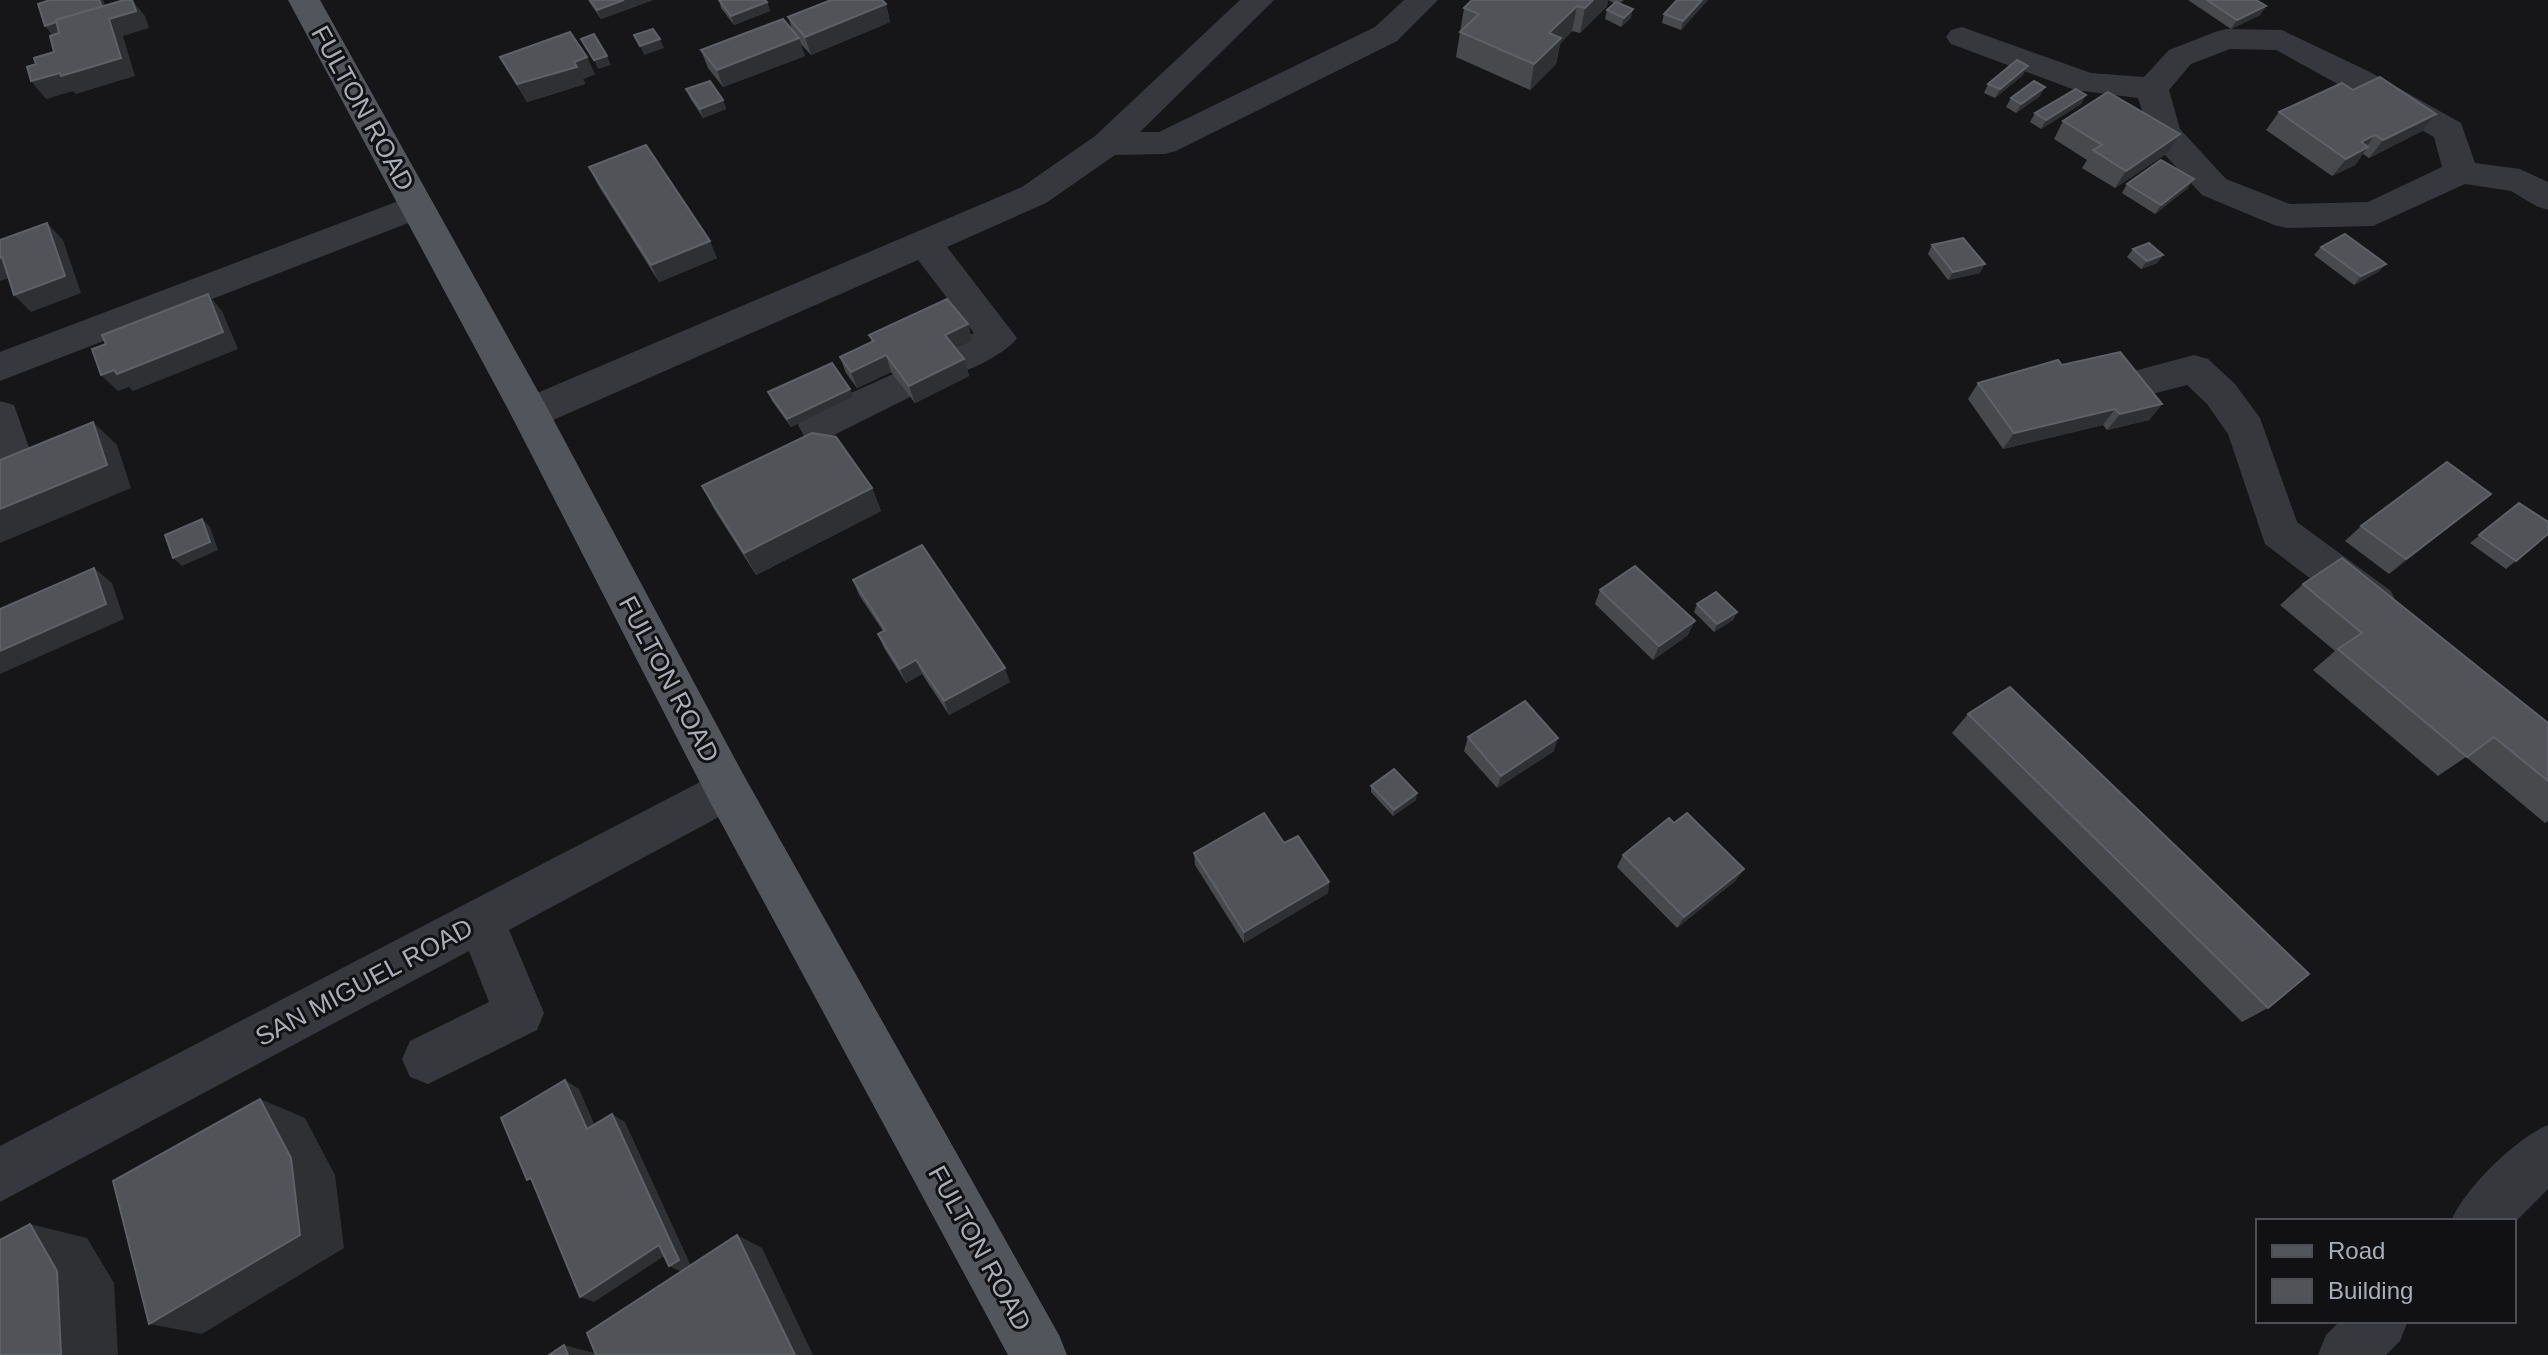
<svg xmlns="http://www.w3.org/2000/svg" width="2548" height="1355" font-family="Arial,sans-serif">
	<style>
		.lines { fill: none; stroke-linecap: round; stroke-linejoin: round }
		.minor { fill: #37383d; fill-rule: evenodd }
		.major { fill: #53555c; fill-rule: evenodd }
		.wall { fill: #47494d }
		.shaded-wall { fill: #2f3033 }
		.building { fill: #525359; stroke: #5f6168; stroke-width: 2 }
		.labels { text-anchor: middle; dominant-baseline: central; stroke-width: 6; stroke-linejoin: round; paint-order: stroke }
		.street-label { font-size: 26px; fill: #a8adb8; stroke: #111113 }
	</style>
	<rect width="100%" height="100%" fill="#161618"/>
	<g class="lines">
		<g class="minor">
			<path d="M1240 0H1274L1140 132H1159L1375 27 1404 0H1438L1397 41 1176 151 1164 154 1115 155 1046 203 947 247 1017 338C1010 350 969 373 954 373 950 373 946 370 942 369L936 359 942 349 974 333 918 260 544 424 530 428 516 424 510 413 516 402 1022 187 1095 136Z"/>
			<path d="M1962 27 2091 73 2144 77 2169 50 2215 32 2226 29 2282 30 2370 72 2461 123 2475 163 2520 169 2548 182V210L2536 206 2511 191 2465 184 2373 226 2287 228 2274 225 2202 195 2152 141 2138 98 2075 90 1951 44 1946 37 1951 30ZM2230 49 2276 50 2434 137 2442 167 2368 202 2290 204 2226 179 2180 129 2169 90 2191 64Z"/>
			<polygon points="417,194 429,197 435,206 429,215 0,381 0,352"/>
			<polygon points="2194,355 2208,359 2235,384 2260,418 2297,522 2391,591 2397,604 2391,617 2376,622 2361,617 2265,544 2228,434 2207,404 2187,385 2148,395 2134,391 2129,381 2134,371"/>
			<polygon points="900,371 914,375 919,385 914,395 832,436 818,440 804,436 798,425 804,414"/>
			<polygon points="0,401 14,405 32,456 26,467 12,471 0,468"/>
			<polygon points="727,768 743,774 750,789 743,804 509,930 544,1013 537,1030 428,1084 410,1077 402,1059 410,1041 489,1002 469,951 0,1202 0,1146"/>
			<path d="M2548 1125V1189L2514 1223 2451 1221C2464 1189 2516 1138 2548 1125Z"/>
			<polygon points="2340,1321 2408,1321 2400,1341 2386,1355 2318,1355 2326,1335"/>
		</g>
		<polygon class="major" points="288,0 320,0 544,402 743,774 1059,1335 1067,1355 1008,1355 711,804 510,413"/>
	</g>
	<g class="wall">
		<polygon points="588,0 653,0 601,19"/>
		<polygon points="719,0 767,2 770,11 734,25 721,8"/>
		<polygon points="1472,0 1624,0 1620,3 1631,18 1621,27 1605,19 1607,10 1614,3 1608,0 1607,6 1580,33 1572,31 1560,44 1556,64 1530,90 1456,57 1464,8"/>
		<polygon points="1677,0 1708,0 1681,30 1662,23 1664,14"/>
		<polygon points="2188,0 2256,0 2266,6 2260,15 2231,29"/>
		<polygon points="886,4 890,22 811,55 800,43 805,56 723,87 708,68 701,50 792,29 788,17"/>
		<polygon points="500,57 595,74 583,79 585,84 527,102"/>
		<polygon points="2023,75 1995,98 1984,93 1988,84"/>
		<polygon points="686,89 723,100 726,109 703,118 690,98"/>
		<polygon points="2086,95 2081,104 2041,129 2030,122 2035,113"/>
		<polygon points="2040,96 2016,113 2006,107 2011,98"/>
		<polygon points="2279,112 2422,131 2369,158 2363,154 2355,165 2332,176 2266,130"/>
		<polygon points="2063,121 2180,134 2169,152 2115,188 2082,168 2087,160 2054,139"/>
		<polygon points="589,167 717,258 659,282 598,185"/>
		<polygon points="2127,184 2188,188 2155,214 2122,193"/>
		<polygon points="1932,245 1980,273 1948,280 1928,254"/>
		<polygon points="2321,247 2386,264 2378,272 2354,285 2314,255"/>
		<polygon points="2133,249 2163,255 2157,263 2141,269 2127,257"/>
		<polygon points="968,324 972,341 956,349 964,359 969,376 915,403 891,372 857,388 846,373 840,357 872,342 869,335"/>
		<polygon points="2062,365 2162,404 2149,420 2107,430 2103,425 2003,449 1968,399 1978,383"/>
		<polygon points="850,389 853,397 791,427 772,401 768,392"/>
		<polygon points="702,486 872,488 881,511 756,575 714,509"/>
		<polygon points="2491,494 2389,574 2345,541 2361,526"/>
		<polygon points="2519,503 2548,534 2506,569 2470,543"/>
		<polygon points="853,580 1010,682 949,715 922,674 906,683 884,648 878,634 883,631 859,595"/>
		<polygon points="2303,584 2548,723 2548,821 2545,823 2466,757 2438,776 2313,670 2335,651 2280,605"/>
		<polygon points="1600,590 1688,635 1653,660 1595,604"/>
		<polygon points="1697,604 1737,612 1733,620 1714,632 1694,612"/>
		<polygon points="1968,714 2268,1008 2242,1022 1952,733"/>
		<polygon points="1468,737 1554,751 1497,788 1464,751"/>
		<polygon points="1371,786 1416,800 1393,816 1371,792"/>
		<polygon points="1674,823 1744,869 1735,881 1677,928 1617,867 1623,855"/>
		<polygon points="1284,843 1329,882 1328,893 1244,943 1195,865 1194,853"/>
	</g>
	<g class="shaded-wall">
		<polygon points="99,0 103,0 109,17 52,35 45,26"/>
		<polygon points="132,0 145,16 149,28 123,36 135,76 76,94 73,91 46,99 31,81"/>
		<polygon points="624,0 653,0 601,19 597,10"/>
		<polygon points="1593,0 1608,0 1607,6 1580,33 1585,8"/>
		<polygon points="1702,0 1708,0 1681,30 1683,21"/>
		<polygon points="767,2 770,11 734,25 731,16"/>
		<polygon points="886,4 890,22 811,55 805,37"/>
		<polygon points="1577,6 1572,31 1560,44 1556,64 1530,90 1534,64 1549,33"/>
		<polygon points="2266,6 2260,15 2231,29 2237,20"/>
		<polygon points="1633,9 1631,18 1621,27 1624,18"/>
		<polygon points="799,38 805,56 723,87 717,70"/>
		<polygon points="660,39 664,48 644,55 640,46"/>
		<polygon points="607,56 611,65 598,69 594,60"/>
		<polygon points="587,57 595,74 583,79 585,84 527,102 517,84"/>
		<polygon points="2028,66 2023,75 1995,98 2000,89"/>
		<polygon points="2045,87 2040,96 2016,113 2021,104"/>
		<polygon points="2086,95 2081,104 2041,129 2046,120"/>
		<polygon points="723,100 726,109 703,118 700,109"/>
		<polygon points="2436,114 2422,131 2369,158 2383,140"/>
		<polygon points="2180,134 2169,152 2115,188 2126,171"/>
		<polygon points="2375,135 2364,150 2368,147 2355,165 2332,176 2361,142"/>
		<polygon points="2194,179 2188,188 2155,214 2161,205"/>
		<polygon points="47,223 63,240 81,293 31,312 14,295"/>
		<polygon points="710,241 717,258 659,282 651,265"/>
		<polygon points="2163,255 2157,263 2141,269 2147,261"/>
		<polygon points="2,257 19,274 0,281 0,258"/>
		<polygon points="1985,264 1980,273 1948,280 1953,272"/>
		<polygon points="2386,264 2378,272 2354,285 2361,276"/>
		<polygon points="208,294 222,311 238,349 133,391 129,387 118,391 101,375"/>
		<polygon points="968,324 972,341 949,352 945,335"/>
		<polygon points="886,355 891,372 857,388 851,372"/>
		<polygon points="964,359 969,376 915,403 909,386"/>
		<polygon points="850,389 853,397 791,427 787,419"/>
		<polygon points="2162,404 2149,420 2107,430 2120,414"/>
		<polygon points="2115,409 2103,425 2003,449 2014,433"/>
		<polygon points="93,422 117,445 131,488 0,543 0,509"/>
		<polygon points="872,488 881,511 756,575 744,553"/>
		<polygon points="2491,494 2473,509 2389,574 2406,559"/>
		<polygon points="202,519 210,527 218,550 182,566 173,558"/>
		<polygon points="94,568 112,583 124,619 0,674 0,651"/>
		<polygon points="1737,612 1733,620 1714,632 1717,624"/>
		<polygon points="1695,621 1688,635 1653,660 1659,646"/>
		<polygon points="916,660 922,674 906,683 900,669"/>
		<polygon points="1005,668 1010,682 949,715 944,701"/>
		<polygon points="1558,738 1554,751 1497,788 1501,776"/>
		<polygon points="1417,793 1416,800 1393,816 1394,810"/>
		<polygon points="1744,869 1735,881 1677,928 1684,917"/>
		<polygon points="1329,882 1328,893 1244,943 1244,932"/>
		<polygon points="565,1080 579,1089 600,1137 587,1129"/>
		<polygon points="260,1099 305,1118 335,1175 344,1248 202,1334 149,1324"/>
		<polygon points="612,1114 625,1122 691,1266 682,1272 669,1266"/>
		<polygon points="30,1224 87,1238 114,1283 118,1355 61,1355"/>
		<polygon points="737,1235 762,1248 813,1355 795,1355"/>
		<polygon points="659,1245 672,1251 594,1302 580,1297"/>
		<polygon points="564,1345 598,1354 598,1355 568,1355"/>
	</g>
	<g class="building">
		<polygon points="50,0 99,0 102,7 56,20 56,22 45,26 38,4"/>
		<polygon points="124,0 132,0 136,11 109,19 121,58 61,76 60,73 31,81 27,67 36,64 34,58 54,52 50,36 59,33 56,20"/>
		<polygon points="590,0 624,0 597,10"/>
		<polygon points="719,0 765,0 767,2 731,16"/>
		<polygon points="831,0 882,0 886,4 805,37 788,17"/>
		<polygon points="1472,0 1593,0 1585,8 1577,6 1549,33 1561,38 1534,64 1460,32 1479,14 1464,8"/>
		<polygon points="1677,0 1702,0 1683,21 1664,14"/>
		<polygon points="2207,0 2256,0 2266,6 2237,20"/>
		<polygon points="1616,2 1633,9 1624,18 1607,10"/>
		<polygon points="783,19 799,38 717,70 701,50"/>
		<polygon points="653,29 660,39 640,46 634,35"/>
		<polygon points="570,32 587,57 574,62 577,67 517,84 500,57"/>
		<polygon points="594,34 607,56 594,60 581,39"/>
		<polygon points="2017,60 2028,66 2000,89 1988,84"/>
		<polygon points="2380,77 2436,114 2383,140 2375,135 2361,142 2368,147 2346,159 2279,112 2342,83 2353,90"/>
		<polygon points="710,81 723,100 700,109 686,89"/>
		<polygon points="2034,81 2045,87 2021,104 2011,98"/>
		<polygon points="2076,89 2086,95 2046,120 2035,113"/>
		<polygon points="2108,92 2180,134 2126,171 2093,150 2102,145 2063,121"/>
		<polygon points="646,145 710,241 651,265 589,167"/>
		<polygon points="2161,160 2194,179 2161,205 2127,184"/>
		<polygon points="47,223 65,276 14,295 2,257 0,258 0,240"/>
		<polygon points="2345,234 2386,264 2361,276 2321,247"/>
		<polygon points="1963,238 1985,264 1953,272 1932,245"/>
		<polygon points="2149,243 2163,255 2147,261 2133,249"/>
		<polygon points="208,294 223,332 117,374 114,370 101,375 92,349 106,344 102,335"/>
		<polygon points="947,299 968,324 945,335 964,359 909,386 886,355 851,372 840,357 874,341 869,335"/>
		<polygon points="2120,352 2162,404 2120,414 2115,409 2014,433 1978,383 2058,360 2062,365"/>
		<polygon points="832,363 850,389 787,419 768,392"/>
		<polygon points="93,422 107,465 0,509 0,460"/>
		<polygon points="812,433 836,437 872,488 744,553 702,486"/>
		<polygon points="2447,462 2491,494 2406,559 2361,526"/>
		<polygon points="2519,503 2548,522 2548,534 2516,561 2479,535"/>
		<polygon points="202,519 210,542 173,558 165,535"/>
		<polygon points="922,545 1005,668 944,701 916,660 900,669 878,634 885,630 853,580"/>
		<polygon points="2342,558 2548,723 2548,781 2494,737 2467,757 2338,649 2362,633 2303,584"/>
		<polygon points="1635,566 1695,621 1659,646 1600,590"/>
		<polygon points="94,568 106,604 0,651 0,609"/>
		<polygon points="1716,592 1737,612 1717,624 1697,604"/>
		<polygon points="2010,687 2309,974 2268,1008 1968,714"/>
		<polygon points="1525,701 1558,738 1501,776 1468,737"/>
		<polygon points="1394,769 1417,793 1394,810 1371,786"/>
		<polygon points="1264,813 1284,843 1298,836 1329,882 1244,932 1194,853"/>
		<polygon points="1687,813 1744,869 1684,917 1623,855 1669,818 1674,823"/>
		<polygon points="565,1080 587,1129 612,1114 679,1260 669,1266 659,1245 580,1297 531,1178 527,1180 501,1118"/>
		<polygon points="260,1099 291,1158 300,1235 149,1324 113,1181"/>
		<polygon points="30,1224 57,1271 61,1355 0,1355 0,1240"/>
		<polygon points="737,1235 795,1355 596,1355 587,1333"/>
		<polygon points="564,1345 568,1355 549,1355"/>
	</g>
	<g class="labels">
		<g class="street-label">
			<text transform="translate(363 108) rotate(61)">FULTON ROAD</text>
			<text transform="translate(669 679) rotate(62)">FULTON ROAD</text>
			<text transform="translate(364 982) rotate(-28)">SAN MIGUEL ROAD</text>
			<text transform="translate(980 1248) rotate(61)">FULTON ROAD</text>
		</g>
	</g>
	<rect x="2256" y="1219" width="260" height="104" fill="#111113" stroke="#4d4f55" stroke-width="2"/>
	<rect x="2272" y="1245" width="40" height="12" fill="#53555c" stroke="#4d4f55" stroke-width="2"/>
	<text x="2328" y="1259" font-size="24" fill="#a8adb8">Road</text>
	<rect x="2272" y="1279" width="40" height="24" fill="#525359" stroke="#4d4f55" stroke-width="2"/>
	<text x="2328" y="1299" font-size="24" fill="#a8adb8">Building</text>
</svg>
